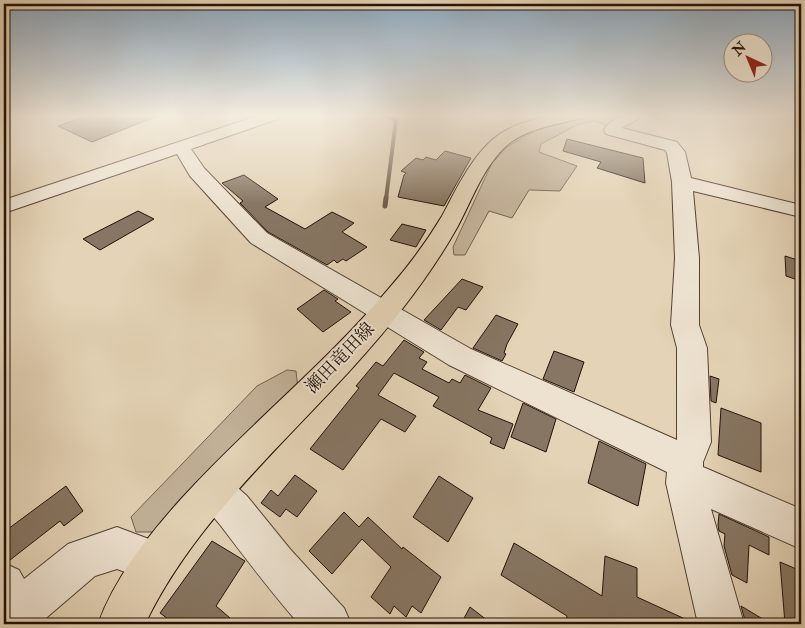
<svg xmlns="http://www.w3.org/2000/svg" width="805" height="628" font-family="'IM FELL Double Pica','Noto Serif JP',serif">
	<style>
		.green { fill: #c3b299; stroke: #736251 }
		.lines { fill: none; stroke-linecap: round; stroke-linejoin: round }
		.stream-far1 { stroke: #6f5e4d; stroke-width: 4 }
		.stream { stroke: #6f5e4d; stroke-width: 5 }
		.building { fill: #877663; stroke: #231209 }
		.minor-casing { stroke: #534234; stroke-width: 2 }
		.major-casing { stroke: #231209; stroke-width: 2 }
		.minor { fill: #ede2d0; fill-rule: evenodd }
		.major { fill: #e4d3b6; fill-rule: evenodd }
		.labels { text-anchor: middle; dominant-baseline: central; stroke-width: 4; stroke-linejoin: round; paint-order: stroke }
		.street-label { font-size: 18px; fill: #231209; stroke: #ede2d0 }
	</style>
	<rect width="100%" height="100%" fill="#e4d3b6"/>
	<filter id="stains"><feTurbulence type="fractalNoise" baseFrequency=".004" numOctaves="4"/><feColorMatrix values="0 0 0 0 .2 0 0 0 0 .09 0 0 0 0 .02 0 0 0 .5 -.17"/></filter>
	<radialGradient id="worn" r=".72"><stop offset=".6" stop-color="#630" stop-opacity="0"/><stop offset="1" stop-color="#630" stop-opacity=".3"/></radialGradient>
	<g class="green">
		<polygon points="595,116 636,116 614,125 608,126 595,121 579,124 541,144 539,152 577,166 560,191 529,190 512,218 489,211 465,255 454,255 453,247 492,163 507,147 539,128"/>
		<polygon points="287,370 296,371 298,389 158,532 136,532 131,517 257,386"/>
	</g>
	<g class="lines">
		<polyline class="stream-far1" points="385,116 396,120 386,199"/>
		<polyline class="stream" points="385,206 386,198"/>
	</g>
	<g class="building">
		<polygon points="85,116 157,116 92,142 58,126"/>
		<polygon points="567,139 643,158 645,183 597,168 601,162 563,151"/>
		<polygon points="445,151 471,158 444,206 398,197 404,175 406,173 401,171 416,158 423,160 426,157 436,160"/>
		<polygon points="244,175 278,199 265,207 305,229 332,212 354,223 342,232 367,247 346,261 343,259 337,263 334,260 327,265 268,232 240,203 243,201 222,183"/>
		<polygon points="138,211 154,219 100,250 83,239"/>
		<polygon points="402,224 426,230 416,247 390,240"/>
		<polygon points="785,256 801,261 801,281 786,276"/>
		<polygon points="462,279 483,287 466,310 458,307 441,330 424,320"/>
		<polygon points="324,290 338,299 335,301 351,312 323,332 297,309"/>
		<polygon points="496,315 518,324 507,344 504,353 506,354 502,361 473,348"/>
		<polygon points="404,340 424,352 419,358 427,362 422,369 449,383 452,379 460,383 465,375 491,388 478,410 513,424 504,449 490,443 492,438 433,406 439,397 394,373 378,395 416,416 405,432 381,419 343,470 310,449 359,388 356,386 376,362 383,366"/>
		<polygon points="554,351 584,362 574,392 543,379"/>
		<polygon points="710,376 719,379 716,403 711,401"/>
		<polygon points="523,403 556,419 546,452 511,437"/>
		<polygon points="721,408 761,423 761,472 718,455"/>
		<polygon points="599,441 646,464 638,506 588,483"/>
		<polygon points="295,475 317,491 297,517 286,509 280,517 261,503 271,490 278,496"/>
		<polygon points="439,476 473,498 448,542 413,517"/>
		<polygon points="66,486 83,511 64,526 60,521 10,560 4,548 4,532"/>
		<polygon points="344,512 359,527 368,517 402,549 403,547 441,577 421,613 412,606 406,617 394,606 390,614 371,597 391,567 362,539 332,574 309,551"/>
		<polygon points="719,514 769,537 769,555 749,545 747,583 732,575 724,546 725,534 719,531 718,525"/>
		<polygon points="212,541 245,561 216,606 237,624 175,624 160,613"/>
		<polygon points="514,543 602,596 605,556 637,568 637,597 696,624 565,624 567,616 501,575"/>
		<polygon points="780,562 801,571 801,624 785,624"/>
		<polygon points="741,606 771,624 746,624"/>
		<polygon points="470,607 492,624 461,624"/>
	</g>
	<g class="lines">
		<g class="minor-casing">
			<g id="minor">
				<path d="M257 116H280L278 119 191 149 204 168 267 233 471 349 677 440V348L671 325 675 258 672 182 667 153 665 150 606 134 604 130C613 116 624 116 640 116L638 119 622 128 677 142 685 152 691 178 801 205V217L693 191 699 258V325L707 348 711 442 703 462V467L801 509V549L711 509 744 624H698L666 483 667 472 449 365 251 243 190 176 177 154 4 213V200Z"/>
				<path d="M215 473 228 479 247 496 290 549 344 608 351 624H299C271 592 246 559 221 526 212 514 202 507 196 492L202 479Z"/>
				<polygon points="117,527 170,547 176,562 170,577 155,583 117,569 95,576 39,624 4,624 4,563 19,570 24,579 68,544"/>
			</g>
		</g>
		<g class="major-casing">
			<path id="major" d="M550 116H579L577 119C551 126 524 129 504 148 482 170 472 200 458 226 442 255 423 282 403 308 321 415 203 502 145 624H98C115 577 148 536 181 499 248 425 327 363 391 286 410 264 427 241 442 216 456 190 469 161 492 140 508 126 529 120 550 116Z"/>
		</g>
		<use href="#minor" class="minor"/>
		<use href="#major" class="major"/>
	</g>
	<linearGradient id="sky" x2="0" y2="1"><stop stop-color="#8ca6bc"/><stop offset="0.57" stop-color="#f3ebde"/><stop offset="1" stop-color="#f3ebde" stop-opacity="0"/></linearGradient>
	<rect width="805" height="203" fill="url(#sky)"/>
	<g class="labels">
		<g class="street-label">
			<text transform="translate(340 358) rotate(-46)">瀬田竜田線</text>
		</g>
	</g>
	<rect width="805" height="628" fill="none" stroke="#e4d3b6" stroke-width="20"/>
	<rect x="5" y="5" width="795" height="618" fill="none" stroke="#231209" stroke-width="2.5"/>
	<rect x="10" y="10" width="785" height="608" fill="none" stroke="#231209"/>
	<g transform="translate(748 58) rotate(316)"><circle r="24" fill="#ede2d0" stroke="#9c8f80"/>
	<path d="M0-4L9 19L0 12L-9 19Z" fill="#8f2418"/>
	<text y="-8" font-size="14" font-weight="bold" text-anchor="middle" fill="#231209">N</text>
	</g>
	<rect width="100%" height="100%" filter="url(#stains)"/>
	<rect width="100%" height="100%" fill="url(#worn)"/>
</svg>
